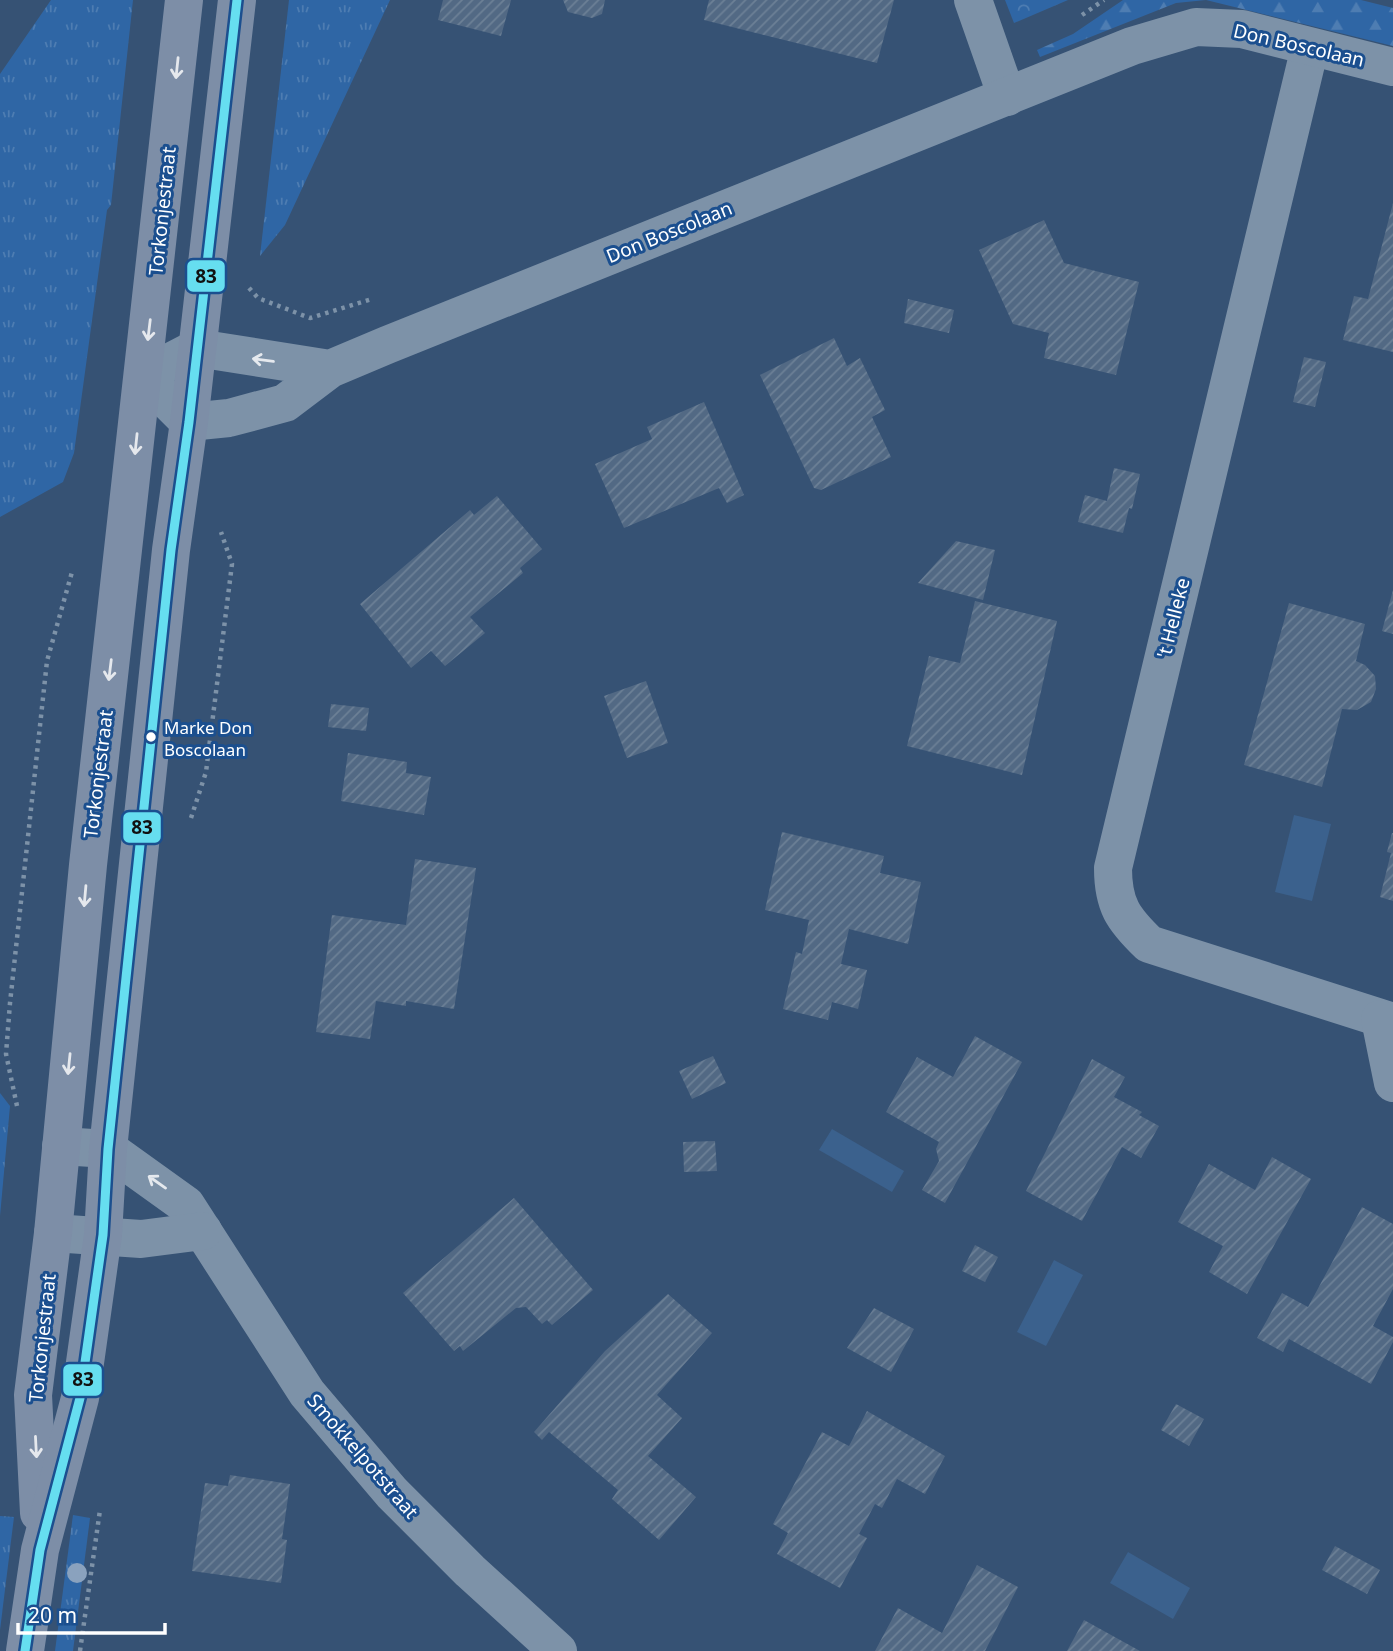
<svg xmlns="http://www.w3.org/2000/svg" width="1393" height="1651" font-family="'Noto Sans',sans-serif">
	<style>
		.grass { fill: url(#grass-tufts) }
		.forest { fill: url(#forest-firs) }
		.park { fill: url(#park-crowns) }
		.water { fill: #3b618d }
		.building { fill: url(#building-hatch) }
		.lines { fill: none; stroke-linecap: round; stroke-linejoin: round }
		.path { stroke: #7d92a8; stroke-width: 4.5; stroke-dasharray: 3.5 5; stroke-linecap: butt }
		.minor { stroke: #7d92a8; stroke-width: 38 }
		.primary { stroke: #7d8ea7; stroke-width: 38 }
		.bus-1-casing { stroke: #1b4f8f; stroke-width: 14 }
		.bus-1 { stroke: #66def0; stroke-width: 9 }
		.tree { fill: #8aa2be }
		.oneway { stroke: #e5e8ed }
		.oneway2 { stroke: #e5e9ee }
		.bus-dot { fill: #fff; stroke: #1b4f8f; stroke-width: 2.5 }
		.labels { text-anchor: middle; dominant-baseline: central; stroke-width: 6; stroke-linejoin: round; paint-order: stroke }
		.bus-label { font-size: 17px; fill: #fff; stroke: #1b4f8f; text-anchor: start }
		.street-label { font-size: 19px; fill: #fff; stroke: #1b4f8f }
		.line-badge { stroke: #1b4f8f; stroke-width: 2.5 }
		.pale-badge-label { font-size: 19px; text-anchor: middle; font-weight: bold; fill: #111 }
	</style>
	<defs>
		<pattern id="grass-tufts" width="24" height="20" patternUnits="userSpaceOnUse" patternTransform="scale(1.75)"><rect width="24" height="20" fill="#2f66a5"/><path d="M3 7l-1-3M5 7V3M7 7l1-3M15 17l-1-3M17 17v-4M19 17l1-3" fill="none" stroke="#4e7db2"/></pattern>
		<pattern id="forest-firs" width="22" height="20" patternUnits="userSpaceOnUse" patternTransform="scale(1.75)"><rect width="22" height="20" fill="#2f66a5"/><path d="M5 1l3.5 6h-7zM16 11l3.5 6h-7z" fill="#4e7db2"/></pattern>
		<pattern id="park-crowns" width="20" height="18" patternUnits="userSpaceOnUse" patternTransform="scale(1.75)"><rect width="20" height="18" fill="#2f66a5"/><path d="M2 6a3 3 0 1 1 6 0M12 15a3 3 0 1 1 6 0" fill="none" stroke="#4e7db2"/></pattern>
		<pattern id="building-hatch" width="6" height="6" patternUnits="userSpaceOnUse" patternTransform="scale(1.75)"><rect width="6" height="6" fill="#526984"/><path d="M-1 1l2-2M0 6l6-6M5 7l2-2" fill="none" stroke="#6c8096"/></pattern>
	</defs>
	<rect width="100%" height="100%" fill="#365274"/>
	<g class="grass">
		<polygon points="51,0 133,0 111,205 107,210 74,453 63,482 0,517 0,74"/>
		<polygon points="289,0 390,0 285,225 260,256"/>
		<polygon points="0,1093 10,1106 0,1216"/>
		<polygon points="73,1515 90,1518 73,1651 55,1651"/>
		<polygon points="0,1516 14,1517 0,1630"/>
	</g>
	<polygon class="forest" points="1123,0 1361,0 1393,8 1393,46 1206,0 1176,3 1040,57 1037,50 1073,34"/>
	<polygon class="park" points="1005,0 1068,0 1014,23"/>
	<g class="water">
		<polygon points="1294,815 1331,824 1312,901 1275,892"/>
		<polygon points="832,1129 904,1171 892,1192 819,1150"/>
		<polygon points="1054,1260 1083,1275 1046,1346 1017,1332"/>
		<polygon points="1128,1552 1190,1588 1173,1619 1110,1583"/>
	</g>
	<g class="building">
		<polygon points="443,0 511,0 501,36 438,20"/>
		<polygon points="563,0 605,0 602,14 592,18 568,12"/>
		<polygon points="709,0 894,0 877,63 704,20"/>
		<polygon points="1393,203 1393,352 1343,340 1354,296 1368,299"/>
		<polygon points="1044,220 1064,263 1139,282 1116,375 1044,358 1049,333 1013,324 979,250"/>
		<polygon points="908,299 954,310 949,333 904,323"/>
		<polygon points="834,338 847,366 860,358 885,410 872,417 891,457 821,490 814,488 760,375"/>
		<polygon points="1304,357 1326,362 1315,407 1293,402"/>
		<polygon points="704,402 744,495 727,503 719,488 624,528 595,464 652,439 647,427"/>
		<polygon points="1114,468 1140,474 1132,509 1129,508 1123,533 1078,522 1085,495 1107,501"/>
		<polygon points="497,496 542,549 520,568 523,573 470,617 485,633 445,666 431,651 411,668 360,604 470,510 474,515"/>
		<polygon points="956,541 995,550 983,600 918,583"/>
		<polygon points="1393,590 1393,634 1382,631"/>
		<polygon points="975,601 1057,621 1022,775 907,746 929,656 960,663"/>
		<polygon points="1289,603 1365,624 1356,661 1365,665 1375,676 1376,689 1371,702 1357,710 1342,709 1322,787 1244,765"/>
		<polygon points="646,681 668,743 627,758 604,696"/>
		<polygon points="331,704 369,708 366,731 328,727"/>
		<polygon points="348,753 407,762 406,773 431,777 424,815 341,801"/>
		<polygon points="782,832 884,856 880,873 921,882 908,944 849,929 841,964 867,970 858,1009 832,1002 828,1020 783,1009 796,952 802,954 809,920 765,910"/>
		<polygon points="1392,833 1393,833 1393,901 1380,897 1391,853 1387,852"/>
		<polygon points="415,859 476,868 454,1009 406,1001 406,1006 376,1001 370,1039 316,1032 332,915 406,925"/>
		<polygon points="975,1036 1022,1062 945,1203 922,1190 939,1161 936,1149 939,1142 886,1112 917,1057 953,1077"/>
		<polygon points="713,1056 726,1083 692,1099 679,1071"/>
		<polygon points="1092,1059 1125,1077 1114,1097 1142,1112 1139,1115 1159,1126 1141,1158 1122,1147 1082,1221 1026,1191"/>
		<polygon points="715,1141 717,1171 684,1172 683,1142"/>
		<polygon points="1272,1157 1311,1179 1247,1294 1209,1272 1223,1246 1178,1222 1209,1164 1255,1190"/>
		<polygon points="514,1198 593,1290 552,1325 547,1320 542,1324 526,1307 516,1308 463,1351 460,1346 454,1351 403,1293"/>
		<polygon points="1362,1207 1393,1224 1393,1289 1373,1326 1393,1337 1393,1342 1371,1384 1289,1339 1283,1352 1257,1338 1282,1293 1308,1307"/>
		<polygon points="975,1245 998,1257 985,1282 962,1271"/>
		<polygon points="668,1294 712,1333 657,1395 682,1418 648,1456 696,1497 659,1540 612,1499 618,1490 549,1432 542,1440 534,1432 605,1351"/>
		<polygon points="874,1308 914,1329 891,1372 847,1348"/>
		<polygon points="1176,1404 1204,1419 1189,1446 1161,1430"/>
		<polygon points="867,1411 945,1456 925,1494 897,1479 882,1508 875,1504 859,1534 867,1538 840,1588 777,1554 788,1533 773,1524 822,1432 849,1446"/>
		<polygon points="230,1475 290,1484 282,1539 287,1540 281,1583 192,1571 205,1483 228,1486"/>
		<polygon points="1335,1546 1380,1570 1367,1594 1322,1570"/>
		<polygon points="977,1565 1018,1587 985,1651 875,1651 898,1608 942,1633"/>
		<polygon points="1084,1620 1140,1651 1067,1651"/>
	</g>
	<g class="lines">
		<g class="path">
			<polyline points="1082,15 1104,0"/>
			<polyline points="249,288 258,298 310,318 372,299"/>
			<polyline points="191,818 206,772 232,564 221,532"/>
			<polyline points="17,1106 6,1054 10,1003 47,661 72,572"/>
			<polyline points="80,1651 100,1510"/>
		</g>
		<g class="minor">
			<polyline points="973,0 1007,97"/>
			<path d="M1310 47 1113 868C1113 905 1123 919 1149 944L1393 1022"/>
			<polyline points="330,369 197,348 143,376 189,422 229,418 285,403 330,369 387,345 1132,46 1196,27 1242,29 1393,67"/>
			<polyline points="1380,1019 1393,1083"/>
			<polyline points="61,1146 108,1149 186,1205 307,1393 392,1493 470,1571 558,1651"/>
			<polyline points="53,1233 141,1239 203,1231"/>
		</g>
		<g class="primary">
			<polyline points="39,1513 33,1395 53,1233 88,865 184,0"/>
			<polyline points="25,1651 40,1550 80,1398 103,1235 108,1149 171,550 189,422 237,0"/>
		</g>
		<g class="bus-1-casing">
			<polyline id="bus-1" points="25,1651 40,1550 80,1398 103,1235 108,1149 171,550 189,422 237,0"/>
		</g>
		<use href="#bus-1" class="bus-1"/>
	</g>
	<circle class="tree" cx="77" cy="1573" r="10"/>
	<defs><path id="oneway-shaft" d="M-6 0H5M1.5-3L5.5 0L1.5 3" fill="none" stroke-width="1.6" stroke-linecap="round" stroke-linejoin="round" transform="scale(1.75)"/></defs>
	<g class="oneway">
		<use href="#oneway-shaft" transform="translate(177 68) rotate(96)"/>
		<use href="#oneway-shaft" transform="translate(149 330) rotate(97)"/>
		<use href="#oneway-shaft" transform="translate(136 444) rotate(96)"/>
		<use href="#oneway-shaft" transform="translate(110 670) rotate(97)"/>
		<use href="#oneway-shaft" transform="translate(85 896) rotate(95)"/>
		<use href="#oneway-shaft" transform="translate(69 1064) rotate(96)"/>
		<use href="#oneway-shaft" transform="translate(36 1447) rotate(87)"/>
	</g>
	<g class="oneway2">
		<use href="#oneway-shaft" transform="translate(263 360) rotate(-172)"/>
		<use href="#oneway-shaft" transform="translate(157 1182) rotate(-145)"/>
	</g>
	<circle class="bus-dot" cx="151" cy="737" r="6"/>
	<g class="labels">
		<g class="bus-label">
			<text x="164" y="727">Marke Don<tspan x="164" dy="22">Boscolaan</tspan></text>
		</g>
		<g class="street-label">
			<text transform="translate(1299 45) rotate(13)">Don Boscolaan</text>
			<text transform="translate(162 211) rotate(-84)">Torkonjestraat</text>
			<text transform="translate(669 232) rotate(-22)">Don Boscolaan</text>
			<text transform="translate(1173 618) rotate(-76)">'t Helleke</text>
			<text transform="translate(98 774) rotate(-83)">Torkonjestraat</text>
			<text transform="translate(42 1338) rotate(-84)">Torkonjestraat</text>
			<text transform="translate(363 1456) rotate(49)">Smokkelpotstraat</text>
		</g>
	</g>
	<g class="line-badge">
		<rect x="186" y="259" width="40" height="34" rx="7" fill="#66def0"/>
		<rect x="122" y="811" width="40" height="33" rx="7" fill="#66def0"/>
		<rect x="62" y="1363" width="41" height="34" rx="7" fill="#66def0"/>
	</g>
	<g class="pale-badge-label">
		<text x="206" y="283">83</text>
		<text x="142" y="834">83</text>
		<text x="83" y="1386">83</text>
	</g>
	<path d="M18 1623v10h147v-10" fill="none" stroke="#ffffff" stroke-width="3.5"/>
	<text x="28" y="1623" font-size="21" fill="#ffffff" stroke="#1b4f8f" stroke-width="5" paint-order="stroke">20 m</text>
</svg>
